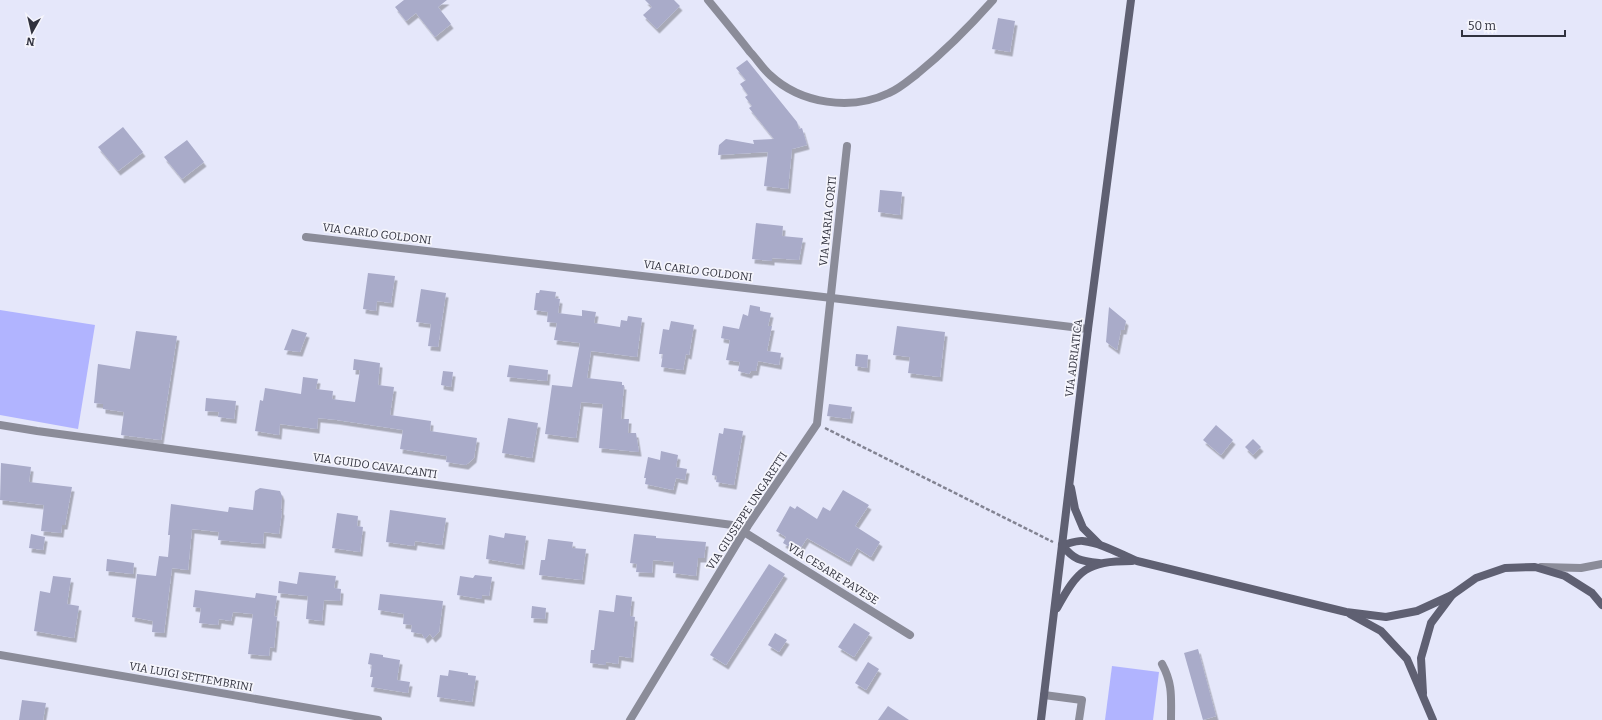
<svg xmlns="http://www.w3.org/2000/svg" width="1602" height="720" font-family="Bitter,serif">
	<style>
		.green { fill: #b1b4ff }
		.building { fill: #a9abc9; filter: url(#shadow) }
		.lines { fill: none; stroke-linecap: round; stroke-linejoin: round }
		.path { stroke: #838493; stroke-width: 2.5; stroke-dasharray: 4 2; stroke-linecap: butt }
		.lane { stroke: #8b8c99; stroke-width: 8 }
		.street { stroke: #8b8c99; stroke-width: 8 }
		.secondary { stroke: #5f6072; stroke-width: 8 }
		.labels { text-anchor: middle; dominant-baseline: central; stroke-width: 3.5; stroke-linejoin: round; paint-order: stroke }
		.street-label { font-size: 11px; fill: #31323e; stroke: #f5f5fc }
	</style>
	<defs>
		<filter id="shadow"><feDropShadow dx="2.5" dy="4.5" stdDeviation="0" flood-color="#0004"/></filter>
	</defs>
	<rect width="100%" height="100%" fill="#e5e7fa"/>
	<g class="green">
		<polygon points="0,310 95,325 78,429 0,415"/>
		<polygon points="1112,666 1159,672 1153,720 1105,720"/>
	</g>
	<g class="building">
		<polygon points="404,0 447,0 438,7 451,24 435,37 416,13 406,21 395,7"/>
		<polygon points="645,0 674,0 680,6 657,29 643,15 652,7"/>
		<polygon points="998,18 1015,21 1010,52 992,49"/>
		<polygon points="747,60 797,122 799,129 802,128 807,145 792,149 788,189 764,186 768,152 718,155 719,145 726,139 754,144 753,140 774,139 749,108 752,106 745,97 748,95 740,84 746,80 736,68"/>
		<polygon points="123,127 143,152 118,171 98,147"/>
		<polygon points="187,140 204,162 182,179 164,157"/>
		<polygon points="880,190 902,192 900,215 878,212"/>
		<polygon points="756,223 783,226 782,236 803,238 799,260 772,258 772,261 752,259"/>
		<polygon points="368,273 395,276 391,303 377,301 376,311 363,309"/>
		<polygon points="421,289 446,293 438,347 428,346 431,324 416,322"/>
		<polygon points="540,290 556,292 555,298 560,299 558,313 582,316 582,310 596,312 594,323 620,327 621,320 627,321 628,316 642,318 637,357 591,351 587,378 622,382 622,385 624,385 621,419 629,419 628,433 636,433 639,452 599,448 603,404 581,402 576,438 545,434 552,385 572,387 580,343 554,340 557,323 547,322 548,312 534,310 536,293 539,293"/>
		<polygon points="750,305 760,307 760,311 771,313 768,326 772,326 767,351 781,353 779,365 758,361 756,371 751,371 749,374 738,371 740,362 726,360 730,340 721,338 723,326 739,329 743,314 748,316"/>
		<polygon points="1109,307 1126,321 1124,330 1121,330 1117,350 1106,342"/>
		<polygon points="671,321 694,325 689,355 686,354 683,370 661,367 663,354 659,354 663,329 669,330"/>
		<polygon points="897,326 945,332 940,377 908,373 910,357 893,355"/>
		<polygon points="292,329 307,333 300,352 284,350"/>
		<polygon points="136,331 177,336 161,440 121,435 124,412 103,409 103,404 94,403 98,364 130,369"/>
		<polygon points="856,354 868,355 867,368 855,366"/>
		<polygon points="354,359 380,363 378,385 394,387 390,415 431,421 430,431 477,438 474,458 466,465 446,462 447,456 400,449 403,430 337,420 318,418 317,429 280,424 279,435 255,431 260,400 263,401 265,388 301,394 303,377 318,379 316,389 333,391 332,399 355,402 360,370 353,370"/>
		<polygon points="509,365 548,370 547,381 507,377"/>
		<polygon points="443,371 453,372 451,387 441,385"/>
		<polygon points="206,398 236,401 234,419 218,417 219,412 205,411"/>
		<polygon points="829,404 852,407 850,419 827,416"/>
		<polygon points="508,418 538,423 532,458 502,453"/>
		<polygon points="1216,425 1233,440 1221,455 1203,440"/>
		<polygon points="724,428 743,431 734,485 716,482 717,476 712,475 719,433 723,434"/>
		<polygon points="1253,439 1261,447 1253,455 1245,447"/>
		<polygon points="661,451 678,455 676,467 687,469 685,480 676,478 673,490 645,484 646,478 644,478 648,457 660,460"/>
		<polygon points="1,463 31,467 29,482 72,487 65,525 62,525 61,533 41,531 44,505 0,500"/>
		<polygon points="260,488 280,491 282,496 281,510 282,511 279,534 264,532 263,544 218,540 219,532 192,529 188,570 172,568 164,633 152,632 153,621 132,617 137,574 156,576 159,556 168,557 170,535 168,535 171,504 228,512 229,507 253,510 255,491"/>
		<polygon points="843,490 869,505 855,526 880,542 871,557 857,548 849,562 807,538 798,552 783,543 786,537 776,531 790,506 795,509 797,506 817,519 823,507 830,511"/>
		<polygon points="390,510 446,518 442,545 415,541 414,546 386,542"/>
		<polygon points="337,513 358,516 357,526 363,527 360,552 332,548"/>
		<polygon points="505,533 526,536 522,565 486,559 489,535 504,538"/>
		<polygon points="31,534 45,537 43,550 29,548"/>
		<polygon points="634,534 656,536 656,538 706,542 704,558 698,558 696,576 673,573 674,562 653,560 652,573 636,572 637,564 630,563"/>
		<polygon points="548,539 573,542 572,548 586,549 582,580 539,575 541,560 545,560"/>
		<polygon points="107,559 134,563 133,574 106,571"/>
		<polygon points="769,564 785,574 726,665 710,655"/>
		<polygon points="299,572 336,576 334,588 341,589 340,601 324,600 322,621 306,619 308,596 278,593 279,581 297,584"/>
		<polygon points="475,575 492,577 489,596 482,595 482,599 457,595 460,576 473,578"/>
		<polygon points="53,576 71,578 67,604 79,606 74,638 34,631 40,591 50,593"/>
		<polygon points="195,590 255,598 256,593 277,596 274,616 277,617 274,648 270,647 269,656 248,654 253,614 233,612 231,621 219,619 218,625 199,623 201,608 193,607"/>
		<polygon points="380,594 443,601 439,632 433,638 430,634 425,639 422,634 411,632 412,625 403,624 404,614 378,610"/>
		<polygon points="616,595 632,597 630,616 635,617 631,658 619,656 618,664 606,662 606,665 590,663 591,650 594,650 599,610 614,612"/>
		<polygon points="532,606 546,608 545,619 531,618"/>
		<polygon points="854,623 870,633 854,657 838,647"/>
		<polygon points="775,633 787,640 779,652 768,645"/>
		<polygon points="1198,649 1216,716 1203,720 1184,653"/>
		<polygon points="370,653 383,655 383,657 400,660 397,680 410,682 408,693 371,687 373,677 370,677 372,665 368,664"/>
		<polygon points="868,662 879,669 866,690 855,683"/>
		<polygon points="449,670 468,673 468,675 476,676 472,702 437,697 440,675 448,676"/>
		<polygon points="22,700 46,703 43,720 19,720"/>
		<polygon points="888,706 909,720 878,720"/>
	</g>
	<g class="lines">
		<polyline class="path" points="825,428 1053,542"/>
		<g class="lane">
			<path d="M1162 664C1173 684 1171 698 1171 720"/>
			<polyline points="1044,695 1082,700 1079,720"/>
		</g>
		<g class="street">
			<path d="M708 0C722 17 736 34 750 52 757 59 762 68 770 75 801 104 851 111 889 93 899 89 908 81 917 74 944 52 969 27 993 0"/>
			<polyline points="306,237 832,298 1088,329"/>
			<polyline points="0,425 37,431 747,527"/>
			<polyline points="744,532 910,635"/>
			<polyline points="1541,567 1581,568 1602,564"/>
			<polyline points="0,655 378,720"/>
			<polyline points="630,720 747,527 817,424 847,146"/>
		</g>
		<g class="secondary">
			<polyline points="1071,488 1075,509 1083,528 1099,544"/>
			<path d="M1062 545C1068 544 1077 540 1083 541 1102 543 1120 554 1137 561L1346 612 1386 617 1417 611 1452 595"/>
			<path d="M1062 545C1074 560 1080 561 1099 563"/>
			<path d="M1057 608C1078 570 1086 561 1132 561"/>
			<polyline points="1350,614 1381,631 1407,659 1433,720"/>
			<polyline points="1423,693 1421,658 1431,623 1452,595 1476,578 1505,568 1535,567 1565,576 1592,593 1602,605"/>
			<polyline points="1041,720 1088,329 1131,0"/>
		</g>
	</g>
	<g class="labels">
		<g class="street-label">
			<text transform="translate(828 221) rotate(-84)">VIA MARIA CORTI</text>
			<text transform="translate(377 234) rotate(7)">VIA CARLO GOLDONI</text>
			<text transform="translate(698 271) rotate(7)">VIA CARLO GOLDONI</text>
			<text transform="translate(1074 358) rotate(-83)">VIA ADRIATICA</text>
			<text transform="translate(375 466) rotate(8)">VIA GUIDO CAVALCANTI</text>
			<text transform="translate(747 511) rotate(-57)">VIA GIUSEPPE UNGARETTI</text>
			<text transform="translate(833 574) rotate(32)">VIA CESARE PAVESE</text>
			<text transform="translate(191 677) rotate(10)">VIA LUIGI SETTEMBRINI</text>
		</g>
	</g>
	<g transform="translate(32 32) rotate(188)" stroke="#f5f5fc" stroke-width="3" paint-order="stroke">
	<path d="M0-3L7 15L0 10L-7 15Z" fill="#31323e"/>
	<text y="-6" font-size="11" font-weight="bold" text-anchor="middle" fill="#31323e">N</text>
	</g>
	<path d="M1462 30v6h103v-6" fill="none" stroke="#31323e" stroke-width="2"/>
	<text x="1468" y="30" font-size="12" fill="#31323e" stroke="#f5f5fc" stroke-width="3" paint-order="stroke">50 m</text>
</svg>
